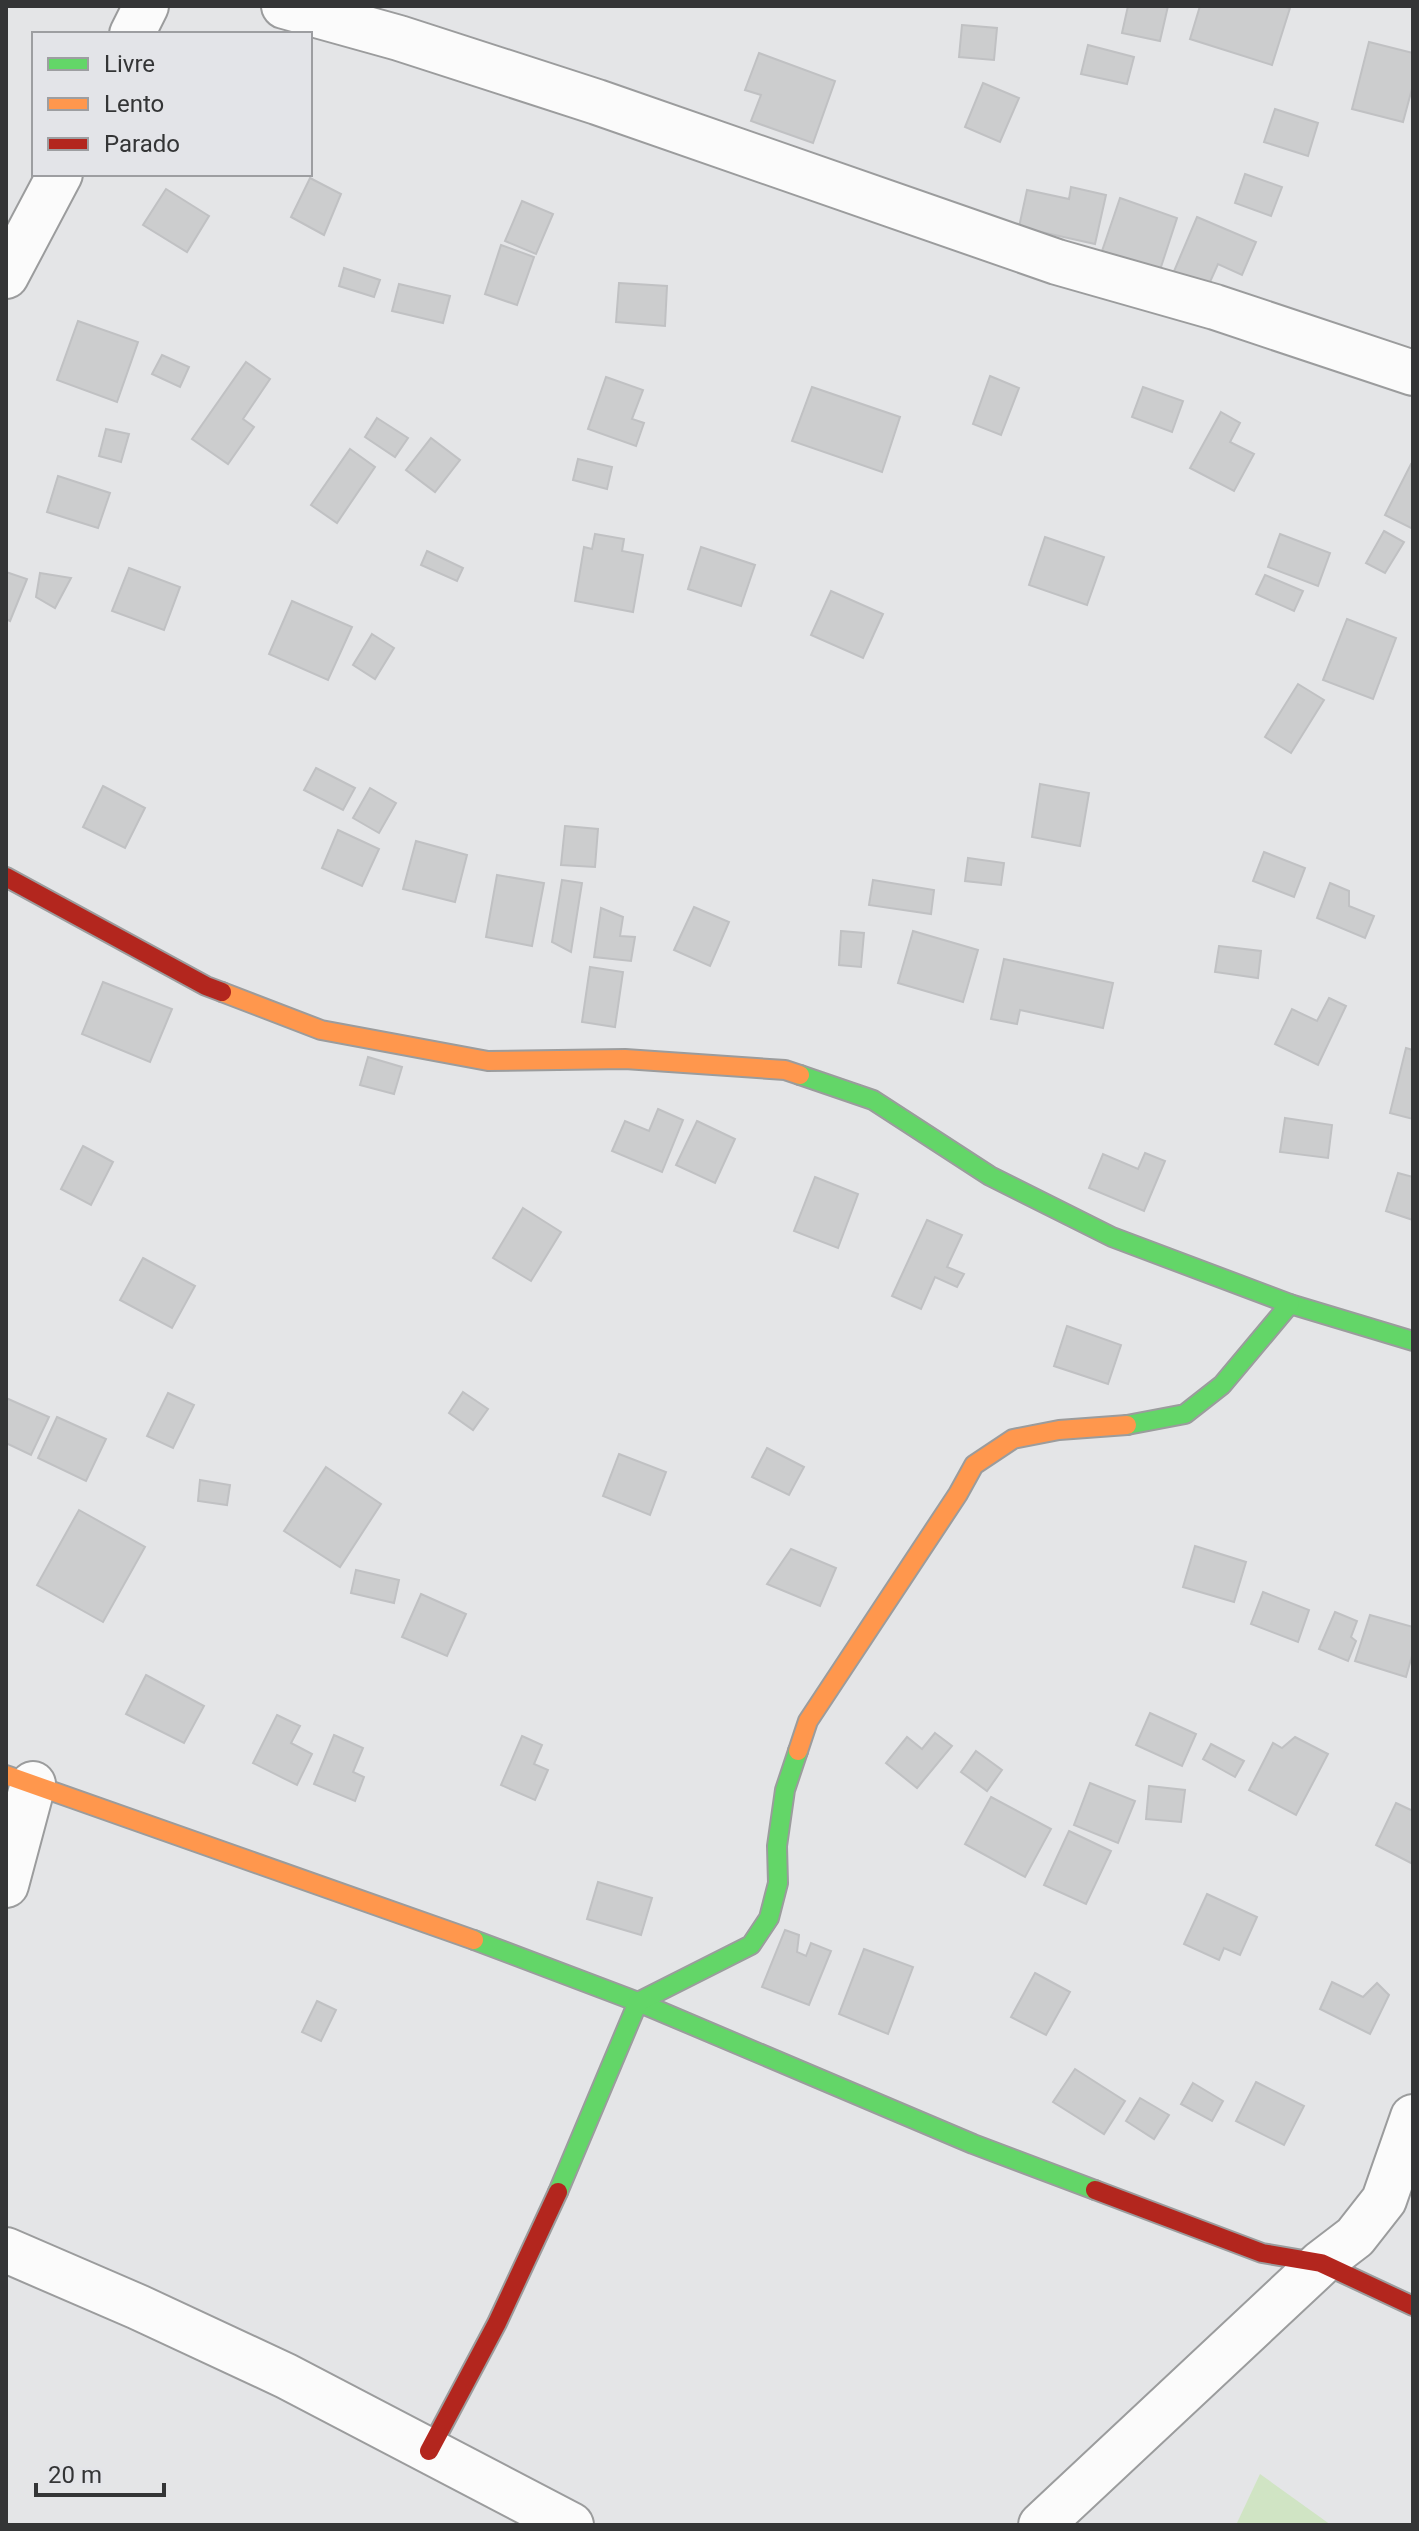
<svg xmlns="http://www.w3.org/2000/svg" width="1419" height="2531" font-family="Roboto,sans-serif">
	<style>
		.green { fill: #d0e4c4 }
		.building { fill: #cccdce; stroke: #c0c1c3; stroke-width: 2 }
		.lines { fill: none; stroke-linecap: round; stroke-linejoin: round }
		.street-casing { stroke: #9b9c9d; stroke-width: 48 }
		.fast-casing { stroke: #9b9c9d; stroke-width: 22 }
		.slow-casing { stroke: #9b9c9d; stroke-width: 22 }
		.jam-casing { stroke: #9b9c9d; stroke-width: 22 }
		.street { stroke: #fbfbfb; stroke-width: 44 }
		.fast { stroke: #63d668; stroke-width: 18 }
		.slow { stroke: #ff974d; stroke-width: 18 }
		.jam { stroke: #b3261e; stroke-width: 18 }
	</style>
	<rect width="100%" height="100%" fill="#e4e5e7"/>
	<polygon class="green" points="1260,2474 1331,2525 1236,2525"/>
	<g class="building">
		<polygon points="1128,6 1168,6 1160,41 1122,33"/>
		<polygon points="1200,6 1282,6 1290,8 1272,65 1190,39"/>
		<polygon points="962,25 997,28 994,60 959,57"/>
		<polygon points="1369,42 1413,53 1413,85 1403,122 1352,109"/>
		<polygon points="1088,45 1134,57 1127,84 1081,74"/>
		<polygon points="759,53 835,81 813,143 751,121 761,95 745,90"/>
		<polygon points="983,83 1019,98 1000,142 965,127"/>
		<polygon points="1275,109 1318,123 1308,156 1264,142"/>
		<polygon points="1245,174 1282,187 1271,216 1235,203"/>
		<polygon points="310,178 341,194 324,235 291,217"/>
		<polygon points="1071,187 1106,195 1095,244 1019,227 1027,190 1069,199"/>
		<polygon points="166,189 209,216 187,252 143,225"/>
		<polygon points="1120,198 1177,218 1160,270 1102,251"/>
		<polygon points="522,201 553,214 536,254 505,241"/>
		<polygon points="1197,217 1256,242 1242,275 1218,264 1206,291 1172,276"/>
		<polygon points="501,245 534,257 517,305 485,294"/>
		<polygon points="344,268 380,280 374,297 339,286"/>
		<polygon points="619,283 667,286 665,326 616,322"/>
		<polygon points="399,284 450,296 443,323 392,311"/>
		<polygon points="78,321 138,342 117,402 57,380"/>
		<polygon points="162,355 189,367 180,387 152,374"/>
		<polygon points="246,362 270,379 243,419 254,427 228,464 192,439"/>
		<polygon points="990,376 1019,388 1001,435 973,424"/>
		<polygon points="606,377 643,390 632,419 644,423 636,446 588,429"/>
		<polygon points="812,387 900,417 882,472 792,441"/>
		<polygon points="1143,387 1183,401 1172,432 1132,417"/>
		<polygon points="1221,412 1240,423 1230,442 1254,454 1234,491 1190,468"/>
		<polygon points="377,418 408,438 395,457 365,437"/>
		<polygon points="106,429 129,434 121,462 99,456"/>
		<polygon points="431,438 460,460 435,492 406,470"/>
		<polygon points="350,449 375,467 337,523 311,505"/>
		<polygon points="578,459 612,467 607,489 573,480"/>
		<polygon points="1411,464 1413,465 1413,529 1385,515"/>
		<polygon points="58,476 110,493 98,528 47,512"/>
		<polygon points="1384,531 1404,542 1385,573 1366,563"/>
		<polygon points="595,534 624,539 622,551 643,555 633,612 575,601 584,547 592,549"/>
		<polygon points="1280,534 1330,553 1318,586 1268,567"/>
		<polygon points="1045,537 1104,557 1087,605 1029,585"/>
		<polygon points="701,547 755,565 741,606 688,589"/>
		<polygon points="427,551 463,568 457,581 421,565"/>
		<polygon points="129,568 180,587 164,630 112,611"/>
		<polygon points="6,572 27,579 10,621 6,619"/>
		<polygon points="40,573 71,578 55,608 36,597"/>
		<polygon points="1265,575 1303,591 1294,611 1256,594"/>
		<polygon points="831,591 883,614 863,658 811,635"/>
		<polygon points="292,601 352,627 328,680 269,654"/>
		<polygon points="1347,619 1396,638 1373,699 1323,680"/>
		<polygon points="372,634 394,648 375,679 353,665"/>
		<polygon points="1298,684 1324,700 1291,753 1265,737"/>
		<polygon points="316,768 355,788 343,810 304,790"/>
		<polygon points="1040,784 1089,793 1080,846 1032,837"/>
		<polygon points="103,786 145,808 125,848 83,827"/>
		<polygon points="370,788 396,803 379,833 353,818"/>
		<polygon points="565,826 598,829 595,867 561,865"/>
		<polygon points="338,830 379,849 362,886 322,868"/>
		<polygon points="416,841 467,855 455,902 403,889"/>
		<polygon points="1264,852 1305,868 1294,897 1253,881"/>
		<polygon points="968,858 1004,863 1001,885 965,881"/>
		<polygon points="497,875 544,883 532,946 486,937"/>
		<polygon points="562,880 582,883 571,952 552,942"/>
		<polygon points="873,880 934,890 931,914 869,905"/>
		<polygon points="1330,883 1349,891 1349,906 1374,916 1365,938 1317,918"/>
		<polygon points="694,907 729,922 710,966 674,950"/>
		<polygon points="601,908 623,917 620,936 635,937 631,961 594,957"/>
		<polygon points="841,931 864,933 861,967 839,965"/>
		<polygon points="913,931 978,950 963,1002 898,983"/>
		<polygon points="1219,946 1261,951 1258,978 1215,972"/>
		<polygon points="1004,959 1113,983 1103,1028 1020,1010 1017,1024 991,1019"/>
		<polygon points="590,967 623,972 615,1027 582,1022"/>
		<polygon points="103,982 172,1009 150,1062 82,1034"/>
		<polygon points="1329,998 1346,1006 1318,1065 1275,1044 1292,1009 1317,1021"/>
		<polygon points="1406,1048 1413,1050 1413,1119 1390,1113"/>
		<polygon points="368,1057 402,1067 394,1094 360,1085"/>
		<polygon points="658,1109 683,1120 662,1172 612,1151 625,1121 649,1131"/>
		<polygon points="1285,1118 1332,1125 1328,1158 1280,1152"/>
		<polygon points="697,1121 735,1139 715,1183 676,1165"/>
		<polygon points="83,1146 113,1162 91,1205 61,1189"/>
		<polygon points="1145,1153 1165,1161 1144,1211 1089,1188 1103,1154 1138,1169"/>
		<polygon points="1398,1173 1413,1177 1413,1220 1386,1211"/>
		<polygon points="815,1177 858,1194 838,1248 794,1231"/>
		<polygon points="523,1208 561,1232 531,1281 493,1258"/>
		<polygon points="927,1220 962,1235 947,1267 964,1274 957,1287 935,1277 921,1309 892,1296"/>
		<polygon points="143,1258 195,1286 172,1328 120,1300"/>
		<polygon points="1067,1326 1121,1345 1108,1384 1054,1366"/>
		<polygon points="463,1392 488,1409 473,1430 449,1413"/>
		<polygon points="168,1393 194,1405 173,1448 147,1436"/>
		<polygon points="6,1398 49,1417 31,1455 6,1443"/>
		<polygon points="57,1417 106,1439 86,1481 38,1458"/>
		<polygon points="767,1448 804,1467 789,1495 752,1477"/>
		<polygon points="619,1454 666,1472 650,1515 603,1496"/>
		<polygon points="326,1467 381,1504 340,1567 284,1531"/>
		<polygon points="200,1480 230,1485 227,1505 198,1501"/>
		<polygon points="79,1510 145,1547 103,1622 37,1585"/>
		<polygon points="1195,1546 1246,1562 1234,1602 1183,1587"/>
		<polygon points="791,1549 836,1568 820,1606 767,1584"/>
		<polygon points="356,1570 399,1580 394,1603 351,1593"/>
		<polygon points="1263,1592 1309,1610 1298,1642 1251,1624"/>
		<polygon points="421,1594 466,1614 447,1656 402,1637"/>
		<polygon points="1335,1612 1357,1621 1351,1637 1356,1641 1348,1661 1319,1649"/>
		<polygon points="1370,1615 1413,1627 1413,1652 1406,1677 1355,1661"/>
		<polygon points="146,1675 204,1706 184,1743 126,1714"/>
		<polygon points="1150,1713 1196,1734 1182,1766 1136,1745"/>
		<polygon points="277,1715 300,1726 291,1743 312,1754 297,1785 253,1763"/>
		<polygon points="935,1733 952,1746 917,1788 886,1763 907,1737 922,1749"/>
		<polygon points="334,1735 363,1748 353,1772 364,1777 355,1801 314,1784"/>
		<polygon points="522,1736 542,1745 534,1764 548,1770 535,1800 501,1785"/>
		<polygon points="1295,1737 1328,1754 1296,1815 1249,1790 1273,1743 1282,1748"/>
		<polygon points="1211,1744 1244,1761 1235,1777 1203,1759"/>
		<polygon points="976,1751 1002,1770 987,1791 961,1772"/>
		<polygon points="1090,1783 1135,1801 1118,1843 1074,1825"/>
		<polygon points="1149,1786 1185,1790 1181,1822 1146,1819"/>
		<polygon points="991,1797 1051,1829 1025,1877 965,1844"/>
		<polygon points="1396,1803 1413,1811 1413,1864 1376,1845"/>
		<polygon points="1069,1831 1111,1851 1086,1904 1044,1885"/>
		<polygon points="598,1882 652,1898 641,1935 587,1919"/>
		<polygon points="1207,1894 1257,1917 1240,1955 1224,1948 1219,1960 1184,1944"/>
		<polygon points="785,1930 799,1935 797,1952 806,1956 811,1943 831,1951 809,2005 762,1987"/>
		<polygon points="864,1949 913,1967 888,2034 839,2014"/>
		<polygon points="1035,1973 1070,1992 1046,2035 1011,2017"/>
		<polygon points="1332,1982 1363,1997 1377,1983 1389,1995 1370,2034 1320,2009"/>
		<polygon points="317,2001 336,2010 321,2041 302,2032"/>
		<polygon points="1075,2069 1125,2101 1104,2134 1053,2102"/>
		<polygon points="1256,2082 1304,2106 1284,2145 1236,2121"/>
		<polygon points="1193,2083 1223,2101 1212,2121 1181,2104"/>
		<polygon points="1140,2098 1169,2115 1154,2139 1126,2121"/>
	</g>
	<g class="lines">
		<g class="street-casing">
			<g id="street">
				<polyline points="284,6 399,38 597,102 1057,262 1215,307 1413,373"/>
				<polyline points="132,34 146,6"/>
				<polyline points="6,276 60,174"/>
				<polyline points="6,1885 33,1784"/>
				<polyline points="6,2250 138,2307 286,2376 571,2525"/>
				<polyline points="1041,2525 1321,2263 1355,2237 1384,2200 1413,2117"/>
			</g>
		</g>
		<g class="fast-casing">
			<g id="fast">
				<polyline points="800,1075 873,1100 990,1176 1112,1237 1290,1304 1413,1341"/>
				<polyline points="1127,1425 1185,1414 1222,1385 1290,1304"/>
				<polyline points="474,1940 638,2002 973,2144 1095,2190"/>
				<polyline points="558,2192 638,2002 751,1945 769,1918 778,1883 777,1846 785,1790 798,1751"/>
			</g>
		</g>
		<g class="slow-casing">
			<g id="slow">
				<polyline points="222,992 321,1030 488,1061 625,1059 785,1070 800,1075"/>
				<polyline points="798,1751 808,1721 958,1494 974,1465 1013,1439 1059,1430 1127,1425"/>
				<polyline points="6,1775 474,1940"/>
			</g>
		</g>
		<g class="jam-casing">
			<g id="jam">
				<polyline points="6,877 206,986 222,992"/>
				<polyline points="1095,2190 1262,2253 1321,2263 1413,2306"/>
				<polyline points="429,2451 497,2323 558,2192"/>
			</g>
		</g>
		<use href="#street" class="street"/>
		<use href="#fast" class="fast"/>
		<use href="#slow" class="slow"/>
		<use href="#jam" class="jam"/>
	</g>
	<rect width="1419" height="2531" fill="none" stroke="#343536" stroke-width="16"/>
	<rect x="32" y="32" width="280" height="144" fill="#e3e4e8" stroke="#9d9ea1" stroke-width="2"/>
	<rect x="48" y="58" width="40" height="12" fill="#63d668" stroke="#9d9ea1" stroke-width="2"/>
	<text x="104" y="72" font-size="24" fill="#343536">Livre</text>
	<rect x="48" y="98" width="40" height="12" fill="#ff974d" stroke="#9d9ea1" stroke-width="2"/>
	<text x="104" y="112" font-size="24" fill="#343536">Lento</text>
	<rect x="48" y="138" width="40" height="12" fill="#b3261e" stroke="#9d9ea1" stroke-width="2"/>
	<text x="104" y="152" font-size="24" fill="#343536">Parado</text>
	<path d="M36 2483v12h128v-12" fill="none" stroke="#343536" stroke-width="4"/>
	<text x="48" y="2483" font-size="24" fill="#343536" stroke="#e3e4e8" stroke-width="6" paint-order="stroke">20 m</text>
</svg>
